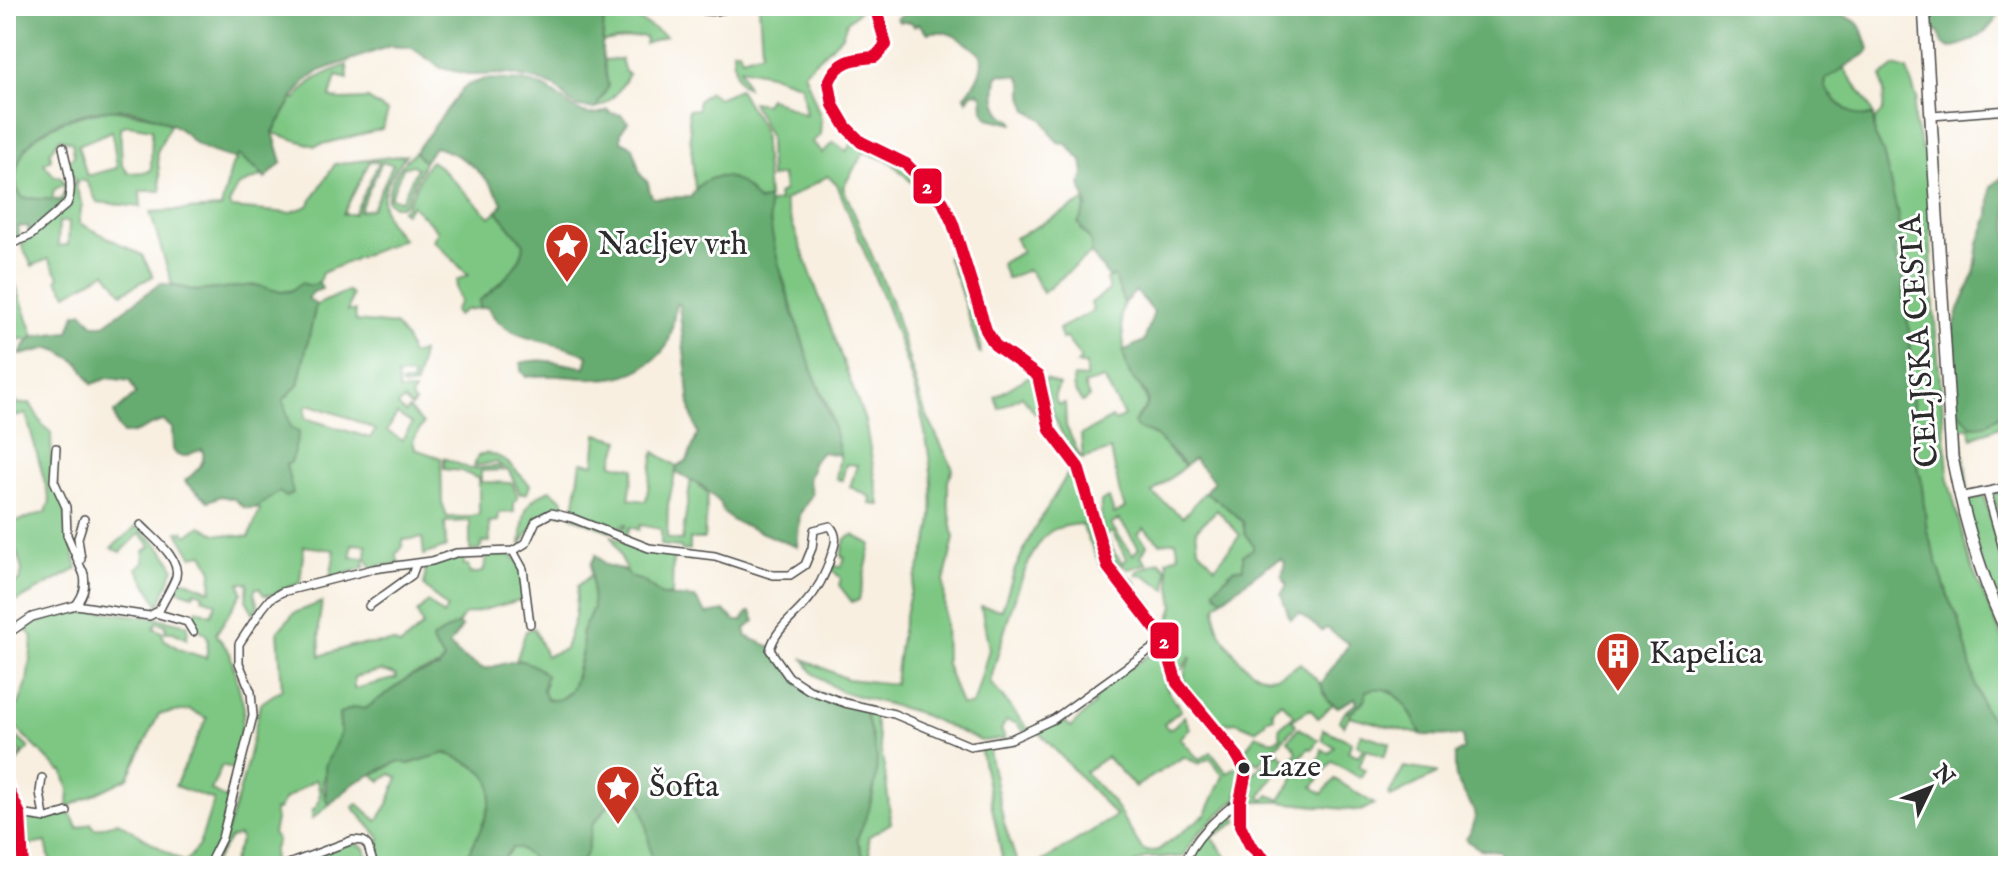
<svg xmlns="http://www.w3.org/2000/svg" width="2014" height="872" viewBox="0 0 2014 872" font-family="'IM FELL English',serif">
<rect width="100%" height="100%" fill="#fff"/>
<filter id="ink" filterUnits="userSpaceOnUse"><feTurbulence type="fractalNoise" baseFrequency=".0125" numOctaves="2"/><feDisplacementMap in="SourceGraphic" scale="16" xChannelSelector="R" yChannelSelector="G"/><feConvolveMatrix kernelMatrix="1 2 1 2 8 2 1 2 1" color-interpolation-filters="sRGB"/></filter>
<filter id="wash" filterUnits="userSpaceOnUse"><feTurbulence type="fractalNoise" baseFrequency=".006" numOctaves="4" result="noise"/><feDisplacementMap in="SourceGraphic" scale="32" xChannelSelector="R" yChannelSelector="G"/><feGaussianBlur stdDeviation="1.8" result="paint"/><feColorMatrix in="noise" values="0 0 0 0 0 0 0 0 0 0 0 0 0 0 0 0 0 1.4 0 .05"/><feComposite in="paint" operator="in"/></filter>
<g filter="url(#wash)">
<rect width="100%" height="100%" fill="#f8efe0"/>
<g fill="#7dc783" stroke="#547957" stroke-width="2" fill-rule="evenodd">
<path d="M604 6H633L634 17 666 36 645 44 646 39 642 36 603 42Z"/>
<path d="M759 6H857L859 11 847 22 842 36 804 72 821 118 820 135 812 142 822 153 834 142 846 151 855 140C893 160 927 175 946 216L891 162 864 152 843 187 891 300 924 410 953 469 948 481V501L954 538 944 582 946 664 961 705H971L975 699 989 649 981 606 1002 610 1015 569 1031 535 1073 465 1075 469 1107 571 1103 570 1081 524C1071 525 1060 526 1051 531 1023 549 1000 649 990 682L1029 730 1024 732 1016 723 1006 721 1001 730 1006 739 981 741 916 712 840 691 813 673 804 659 847 679 895 684C898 654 902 623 910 594 918 568 930 544 932 517 939 411 875 283 837 184L828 176 784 201 865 421 880 505 870 504 871 497 850 487 857 465 846 464 842 480 836 479 840 455 830 411 811 368 780 268 771 239 768 204 779 201 778 194 784 191 782 175 770 178 769 136 752 102 765 104 769 98 806 115 801 85 769 74 740 68 747 88C733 81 734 64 733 50H739L742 58 762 52Z"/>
<path d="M621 59 625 72 629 74C620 90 612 102 595 109L608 87 604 60Z"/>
<path d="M347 65 348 79 336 76 330 97 340 100 368 99 388 112 382 129 315 146 273 133 293 98 296 99C310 78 325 74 347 65Z"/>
<path d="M1895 66 1907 70 1917 99C1908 116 1919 134 1922 150L1925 149V120L1934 311 1949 483 1971 566 2008 651V742L1983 707 1976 688 1959 619 1950 602 1927 531 1921 478 1914 453 1913 398 1909 382 1910 331 1905 312 1904 279 1894 252 1898 216 1883 152 1875 136V120L1883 110 1884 92 1882 76Z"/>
<path d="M1844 68C1853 83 1870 101 1873 116 1853 121 1836 102 1825 87L1826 79Z"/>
<path d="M739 89 763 130 768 198 762 202 755 199 749 190 710 179 695 189 688 110 698 109V101L709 92 718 98Z"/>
<path d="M111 109 156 117 170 125 157 152 161 191H140L141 207 97 202 87 182 80 180 77 183 71 174 68 162 74 156 72 142 60 138 50 152 51 159 44 164 55 177 59 176C68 186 69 190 64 203L60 200 63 196 65 187 62 185 54 190 52 200 23 198C15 189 15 180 17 169 24 127 75 117 111 109ZM128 125 152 129 151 169 148 172 128 173 122 164 120 127ZM112 131 117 168 87 176 78 145Z"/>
<path d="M415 152 424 162 405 203 401 206H393L387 200C389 181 401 164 415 152ZM412 165 417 168 401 201 390 197 403 168Z"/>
<path d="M238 155 259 171 262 176 238 186 229 204 232 208 289 213 308 206 335 164 406 155C381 186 371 209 403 239L322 273 319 282 312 287 281 292 256 286 196 291 172 284 150 212 221 208 232 165 237 160 234 159ZM370 161 379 162 354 214H343ZM382 162 393 164 372 209 359 211Z"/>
<path d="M431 161 440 167 490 217 497 211 524 244C524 264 495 289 480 300V308L464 310 457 316 454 311 460 302 456 288 457 280 468 275 433 240 438 231 412 205 405 213 401 210 406 207 424 169Z"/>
<path d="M74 182 82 203 79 223 142 255 153 276 122 293 106 272 67 294 57 280 59 276 48 259 32 266 21 244 68 206 72 183ZM59 222H69L68 245 58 246Z"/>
<path d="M1086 200 1081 230 1092 242 1091 253 1043 293 1031 272 1027 270 1007 279 1001 263 1022 252 1015 238Z"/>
<path d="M957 253 959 257 956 259C976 281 978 323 981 353L979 352 958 283 947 257Z"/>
<path d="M6 258 34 336 27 341 23 338 9 348 6 355Z"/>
<path d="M1114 275 1124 303 1121 315 1125 358 1129 373 1139 383 1147 401 1146 407 1136 418 1143 431C1164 436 1169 454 1185 466L1152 493 1183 517 1205 492 1223 504 1243 522 1245 534 1253 545V549L1243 555 1244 568 1230 572 1215 591 1223 599 1217 604C1212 623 1220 634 1232 650 1252 678 1271 687 1300 663L1321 684 1324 695 1333 704 1318 718 1310 709 1292 720 1296 726 1259 763 1253 761 1244 751 1256 735 1273 741 1281 737 1279 728 1294 715 1281 702 1272 711 1274 717 1265 720V723L1255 730 1236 722 1216 725C1197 704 1171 688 1191 659L1190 657 1180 672 1181 687 1169 648 1171 639 1161 629 1170 618 1174 606 1167 560 1179 555 1176 541 1160 543 1144 528 1138 534 1147 545 1141 556 1147 563 1129 569 1109 558C1103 538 1100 522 1101 501L1109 498 1114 514 1125 508 1120 494 1111 450 1083 459 1081 435 1112 418 1115 421 1124 416 1104 379 1084 385 1089 397 1082 402C1076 394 1071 388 1074 377L1086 378V364H1077L1081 358 1066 338 1062 339 1059 329 1093 311 1091 303 1109 290 1106 279ZM1217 510 1240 535 1215 567 1198 548 1196 530ZM1119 519 1139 548 1133 555 1111 525ZM1112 532 1127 559 1123 563 1115 554 1105 536Z"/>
<path d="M348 291 352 295 348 311H355L356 321 395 325 406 339 411 355 422 352 416 385 404 387 401 383H412L413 376 397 375 399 391H414L411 398 415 403 411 407 404 400 398 406 405 413 409 409 423 424 413 440 415 449 441 458 442 502 447 517H469L479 514V479L461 471 444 469V458L470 469 498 466 503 470 481 471V482L512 483 518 498 514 503V512L499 513 498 521 489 522 490 542H483L479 550 470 551V521L445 522 446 547 424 555 422 538 403 540 402 548 396 554 399 563 372 568 366 558 367 545 352 544 351 557 364 558 365 567 330 579 335 550 304 546 300 583 271 595H264L259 588H256L254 593 258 605 254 614 246 600 248 583H240L242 593 216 634 230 653 244 708 236 770 222 765 211 790 230 801 220 840 207 866H51L46 842 30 845 27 842 26 818 70 813 78 828 91 823 95 829 118 822 185 863 199 845 214 800 175 786 207 718 190 710 159 714 128 778 68 807 69 790 63 771H60L6 718 19 704 27 682 33 637 24 628 73 608 157 618 188 625 187 639 173 632H165L166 625 157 622 154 628 162 632 164 639 181 650 206 658C210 629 209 640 192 622L197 609 211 615 216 603 202 598 203 594 195 591 193 595 177 590 182 579 211 591 212 571 203 554 192 556 178 532 183 531 187 536 201 526 216 534 249 537 260 509 256 508 279 491 285 465 291 462 299 432 291 428 283 400 298 385 316 305ZM311 405 347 417 376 430 370 438 305 418 306 406ZM397 414 412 424 402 440 387 431Z"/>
<path d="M6 368 14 401 19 404 30 403 42 424 51 433 52 468 64 507 77 569 6 607V587L20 581 22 570 17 552 6 555V525L46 512 50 501 26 414 9 418 6 409Z"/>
<path d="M1031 375 1036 383 1046 427 1022 396 999 409 995 397Z"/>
<path d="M1046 379 1059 385 1054 397 1058 405 1065 403 1066 426 1081 459C1058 436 1052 411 1044 381Z"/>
<path d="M1951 404 1972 426 1985 425 2008 409V422L1972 438 1969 427 1961 428 1968 490 1963 489 1959 478Z"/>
<path d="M597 434 620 440 612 464 634 468 629 499 646 501 654 452 677 466 668 505 667 538 682 541 691 478 708 493 704 539H690V550L683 551 680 547 661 545V529L640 525 639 530 630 527 625 538 618 532 626 526V524L609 531 573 517 581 462 594 464Z"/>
<path d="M485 453C505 454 517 473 530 485L527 493 520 494 509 471 496 462 474 466 478 456Z"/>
<path d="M2008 489V513L1998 515 1993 494Z"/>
<path d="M550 490 564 501 561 514 552 512 528 533 521 545C524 517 520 502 550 490Z"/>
<path d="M1984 496 2005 572 2008 626 1981 563 1965 501Z"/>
<path d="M137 526C150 538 167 551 174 568L159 606 137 568 144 563V551L151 546 140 533 121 552 111 548Z"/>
<path d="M853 535 871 544 859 600 852 602 839 585 841 578 833 571 831 565 841 567 845 558 841 556 845 539Z"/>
<path d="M612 536 644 551 673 555 672 595 662 596 643 581 629 577Z"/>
<path d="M488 553 511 555 521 564 524 599 464 615 458 624 435 637 433 644 444 659 443 665 411 676 365 709 351 708 339 714C339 720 341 728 340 734 335 756 311 782 330 804L312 819V811C323 802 320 791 316 779L284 800 278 810H274L276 820 273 834 277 840 273 852 274 859 270 861 271 866H231L241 839 239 835 230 838 212 866C236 815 249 759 260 704L282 689 278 631 294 613 322 602 319 622 320 656 351 646 394 642 400 646 423 626 417 613 428 602 443 615 447 608 424 586 426 566 463 554 464 565H468L470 574 483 572ZM381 671 396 675 397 678 354 689V677Z"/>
<path d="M1160 561 1167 569V590L1146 576 1136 575 1137 571Z"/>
<path d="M1113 564 1136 582 1137 590 1154 605 1155 616 1160 620V623L1110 566Z"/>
<path d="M592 574 593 608 581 634 584 642 572 690 557 701 546 699 543 690 546 683 521 660 516 661 526 631 534 628 546 656 565 649 575 617 578 586Z"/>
<path d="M1162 649 1170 672 1161 677 1175 703 1177 702 1181 710 1164 724 1168 729 1173 727 1184 716 1190 729 1180 738 1199 760 1211 752 1227 773 1239 764 1241 776 1237 798 1196 836 1183 857 1146 858 1131 866H1035L1116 816 1037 730 1060 718 1071 727 1094 704 1095 692 1156 650ZM1107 757 1135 787 1184 757 1199 764 1210 758 1223 776 1206 814 1158 850 1149 852 1142 849 1112 801 1085 772Z"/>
<path d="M1377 687C1402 692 1411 715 1422 735L1349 716 1344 726 1339 721 1346 711 1350 713 1366 691Z"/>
<path d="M865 710 873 711 885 772 891 823 868 837 871 866H867L857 839C861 823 871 808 874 791 880 764 872 736 865 710Z"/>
<path d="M7 728 29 748 7 773 6 762 11 765 22 753 9 742 6 745Z"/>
<path d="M1299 728 1318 740 1312 749 1309 748 1294 763 1301 771 1309 763 1313 765 1320 758 1322 749 1329 753 1334 746 1322 740 1323 729 1352 742 1348 751 1358 756 1363 748 1357 744 1361 734 1390 743 1384 757 1366 749 1359 766 1365 770 1360 778 1332 761 1313 787 1322 794 1335 779 1374 804 1361 811 1280 802H1243L1251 775 1278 752 1285 759 1260 797 1264 800 1269 795 1280 800 1294 778 1291 762 1297 751 1288 740Z"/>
<path d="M988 746 1004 823 1018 866H1005L1003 862 980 747Z"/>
<path d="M442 753C452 755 462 759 471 765 476 768 483 771 487 775 501 793 476 841 466 858L465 866H382L378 843 380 838 353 807 358 804 377 821 388 804 398 777 390 774 381 781 373 775 399 761 410 764Z"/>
<path d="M1404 767 1437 772V774L1391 797 1389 794Z"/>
<path d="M626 794 636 796C648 813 648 844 653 866H579L587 852 592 825 616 796Z"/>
<path d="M6 798 13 812 18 866H6Z"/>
<path d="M1234 808 1237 822 1212 837 1233 866H1184L1199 838Z"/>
<path d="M351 842 365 848 370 866H286Z"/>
<path d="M512 848H520L542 866H503V859Z"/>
</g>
<g fill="#66ac71" stroke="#486c4e" stroke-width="2">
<path d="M6 6H604L602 51 608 87 595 109 578 107 570 102 556 87 537 80 509 74 472 75 441 68 412 48 390 46 320 71 305 82 293 98 273 132 282 162 265 179 259 171 239 155 234 159C223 155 205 151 195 143 191 141 189 137 186 134 173 123 152 115 135 111 95 104 25 123 17 169 15 180 15 189 23 198L60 200 64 203 29 234 28 226 17 227 20 239 6 243Z"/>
<path d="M916 6H1838L1837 11C1843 17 1850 17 1856 22 1863 28 1866 39 1869 49L1867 53 1826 79 1825 87C1835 102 1853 121 1873 116L1875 136 1883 152 1898 216 1900 241 1894 252 1904 279 1905 312 1910 331 1909 382 1913 398 1914 454 1921 478 1927 531 1950 602 1959 619 1976 688 1983 707 2008 742V866H1501L1500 851 1480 849 1467 841 1466 838C1486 813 1467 803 1457 780 1454 773 1455 763 1455 755L1463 749V736L1422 735C1410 712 1397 679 1366 691V699L1350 714 1346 711 1357 703 1355 698 1338 707 1328 701 1321 684 1349 644 1326 628 1322 631 1299 613 1290 619 1281 594 1287 585 1282 576 1285 562 1281 559 1267 566 1223 599 1215 591V588L1234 569 1243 568V555L1253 549V545L1245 534 1243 522 1223 504 1205 492 1214 481 1194 459 1185 466 1155 435 1137 428 1134 423C1137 416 1143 413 1146 407 1153 395 1138 385 1132 378 1127 371 1125 359 1123 351L1144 341 1154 312 1136 291 1124 303 1114 276 1109 278 1091 253V242L1078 223 1087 206 1081 184 1084 174 1082 161 1066 144 1058 142 1053 137 1043 120 1028 110 1023 96V84L1019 76 1001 74 997 78C994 95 994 114 1013 121V124L988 118 983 110 982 96 978 92 972 93 967 100 965 96C974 85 985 69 981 55 966 42 948 27 928 33L918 23 914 26 911 22H899L897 18Z"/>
<path d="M1936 6H2003C1993 30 1975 42 1950 48L1943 44 1939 33 1933 30 1931 12Z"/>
<path d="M485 79C503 80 524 79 541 86 566 96 578 125 608 110L610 113 621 115 628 122 621 132V141L633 147 640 174 648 183 650 193 653 198 691 197C700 177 723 171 741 183 748 188 752 196 759 202L768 198C771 256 793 312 811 367 822 399 834 420 840 455L822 452 812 463V470L808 479 812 494 800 514 797 547 733 521 724 513 720 503 701 485 676 473 677 466 687 461 698 433 691 413 679 305 676 304C673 317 673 336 666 347 660 355 651 363 642 368 604 390 567 370 526 377L521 371V363C541 356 564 365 585 367L588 356C555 338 507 345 487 307L480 308 479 301C495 289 524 264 524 244L497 211 503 204C489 177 465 154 434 147L424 162 415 152 461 91 468 85Z"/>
<path d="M2008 172V409L1985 425 1972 426 1951 404 1948 326 1953 330 1960 307 1974 275 1979 243 1989 215 1991 187Z"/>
<path d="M319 282 322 289 313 292 308 298 316 305 298 385 283 400 291 428 299 432 291 462 286 465 293 493 286 497 279 492 256 508H245L234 499 221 496 208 501 186 483 185 481C195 472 208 463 202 449L185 456 177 455 173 450 172 428 164 421C150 423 138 435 123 434L117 425 114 413 136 394 130 381 108 378 92 384 79 363 59 351 50 348 20 355C28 331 46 335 69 332L75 314 83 312 94 325H103L161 283 196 291 256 285 281 292 291 291 301 283 312 286Z"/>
<path d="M596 555 606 565 627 571 630 577 643 581 662 596 695 598 707 614 724 611 736 621H742L748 612H751L755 621 745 629 747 637 772 647 803 687 865 710 877 758 876 778 869 810 857 839 867 866H653C648 844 648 813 636 796H616L592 825 587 852 579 866H542L519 848H512L503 859 494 857 485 866H465L466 858C476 840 502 793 486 775 476 764 459 759 446 753L408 764 399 761 356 782 330 804 326 800 325 766 341 732 339 714 354 707 365 709 411 676 439 668 444 659 433 644 432 639 458 624 462 627 449 645 462 657 484 669C512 663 522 652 546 675L543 690 547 699C554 700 559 701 565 696 576 688 586 646 581 634L593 608 591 564Z"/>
</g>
</g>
<g filter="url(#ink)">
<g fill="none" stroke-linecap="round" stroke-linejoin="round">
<g stroke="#4a4846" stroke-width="10">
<g id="minor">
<path d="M693 6C708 16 724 9 741 6"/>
<path d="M875 6 886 45 875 57 852 59 840 64 833 72 829 82 833 105 846 127 861 142 906 164 943 202 953 224 986 330 995 345 1038 376 1050 430 1078 467 1108 567 1164 640 1177 683 1238 757 1246 772C1235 817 1233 836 1272 866"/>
<path d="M1932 116 2008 110"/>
<path d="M6 246 30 236 67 204C75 187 66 164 63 147"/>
<path d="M56 448 54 481 66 507 67 535 84 575"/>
<path d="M1987 492 2008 566"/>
<path d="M1959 497 2008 487"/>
<path d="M513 551 523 569 530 624"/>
<path d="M81 559 78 538 84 519"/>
<path d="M76 605C84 594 87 585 83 571"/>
<path d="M369 606 412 575 416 564"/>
<path d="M155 613 187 622 193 632"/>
<path d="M6 635 32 617 76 605 149 616 159 611C164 600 172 588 176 577 181 558 152 537 141 525"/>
<path d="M42 778 40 792 44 817"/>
<path d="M20 814 47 818 67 812"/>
<path d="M208 866 222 838 253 716 251 692 239 663V644L262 609 270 599 282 592 373 569 432 561 456 553 513 551 526 543 536 521 551 513 572 518 649 548 715 556 773 575H790L805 565 812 548 814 530 830 526C839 536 835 545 831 556 826 574 817 591 804 605 791 620 775 630 770 650L789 677 809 690 845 703 894 714 970 746 1011 739 1054 719 1164 640"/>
<path d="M283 866 353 840 363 841 368 846 374 866"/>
<path d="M1183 866C1194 837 1216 819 1240 799"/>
</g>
</g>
<g stroke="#4a4846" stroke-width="12">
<path id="tertiary" d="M6 785 20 814 23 866"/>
</g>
<g stroke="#4a4846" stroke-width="14">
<path id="primary" d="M1924 6 1952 457C1964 519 1980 577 2008 634"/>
</g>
<use href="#minor" stroke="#fff" stroke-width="7"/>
<use href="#tertiary" stroke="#fff" stroke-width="9"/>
<use href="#primary" stroke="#fff" stroke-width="11"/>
<g stroke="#fff" stroke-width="18">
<g id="bus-1">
<path d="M875 6 886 45 875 57C853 59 838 60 829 82L833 105 846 127 861 142 906 164 943 202 953 224 986 330 995 345 1038 376 1050 430 1078 467 1108 567 1164 640 1177 683 1238 757 1246 772 1240 801V825L1250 845 1272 866"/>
<path d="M6 785 20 814 23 866"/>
</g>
</g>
<use href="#bus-1" stroke="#e4002b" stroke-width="12"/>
</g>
</g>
<defs>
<g id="sight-pin" transform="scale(2.3)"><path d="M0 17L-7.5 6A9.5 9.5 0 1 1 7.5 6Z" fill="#c8321e" stroke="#fff"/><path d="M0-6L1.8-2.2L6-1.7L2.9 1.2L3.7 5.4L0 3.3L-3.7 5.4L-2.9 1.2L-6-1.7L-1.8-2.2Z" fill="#fff"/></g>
<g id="building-pin" transform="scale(2.3)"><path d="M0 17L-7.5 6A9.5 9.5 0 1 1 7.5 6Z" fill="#c8321e" stroke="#fff"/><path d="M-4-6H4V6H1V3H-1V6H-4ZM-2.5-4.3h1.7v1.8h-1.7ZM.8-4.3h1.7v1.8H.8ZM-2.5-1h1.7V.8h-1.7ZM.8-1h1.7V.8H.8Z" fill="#fff"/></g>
</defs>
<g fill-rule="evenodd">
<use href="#sight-pin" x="567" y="245"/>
<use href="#building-pin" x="1618" y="654"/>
<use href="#sight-pin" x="618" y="787"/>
</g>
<circle fill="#2b2b2b" stroke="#fff" stroke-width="3" cx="1244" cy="768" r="7"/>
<g text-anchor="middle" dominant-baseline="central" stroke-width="6" stroke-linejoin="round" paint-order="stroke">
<g font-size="30" fill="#2b2b2b" stroke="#fff" text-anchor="start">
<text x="1259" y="768">Laze</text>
</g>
<g font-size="32" fill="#2b2b2b" stroke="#fff" text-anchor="start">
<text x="598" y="245">Nacljev vrh</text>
<text x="1649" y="654">Kapelica</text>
<text x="649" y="787">Šofta</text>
</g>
<g font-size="32" fill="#2b2b2b" stroke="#fff">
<text transform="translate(1920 341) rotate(-94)">CELJSKA CESTA</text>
</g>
</g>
<g stroke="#fff" stroke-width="3">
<rect x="912" y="167" width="31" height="38" rx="8" fill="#e4002b"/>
<rect x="1149" y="621" width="31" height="39" rx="8" fill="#e4002b"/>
</g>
<g font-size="22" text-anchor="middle" font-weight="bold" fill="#fff">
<text x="927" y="193">2</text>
<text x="1164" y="648">2</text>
</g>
<rect width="2014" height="872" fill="none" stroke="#fff" stroke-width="32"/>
<g transform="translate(1930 788) rotate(47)" stroke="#ffffff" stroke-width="6" paint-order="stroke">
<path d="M0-6L14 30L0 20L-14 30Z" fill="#2b2b2b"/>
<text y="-12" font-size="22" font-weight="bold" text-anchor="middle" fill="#2b2b2b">N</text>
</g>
</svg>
